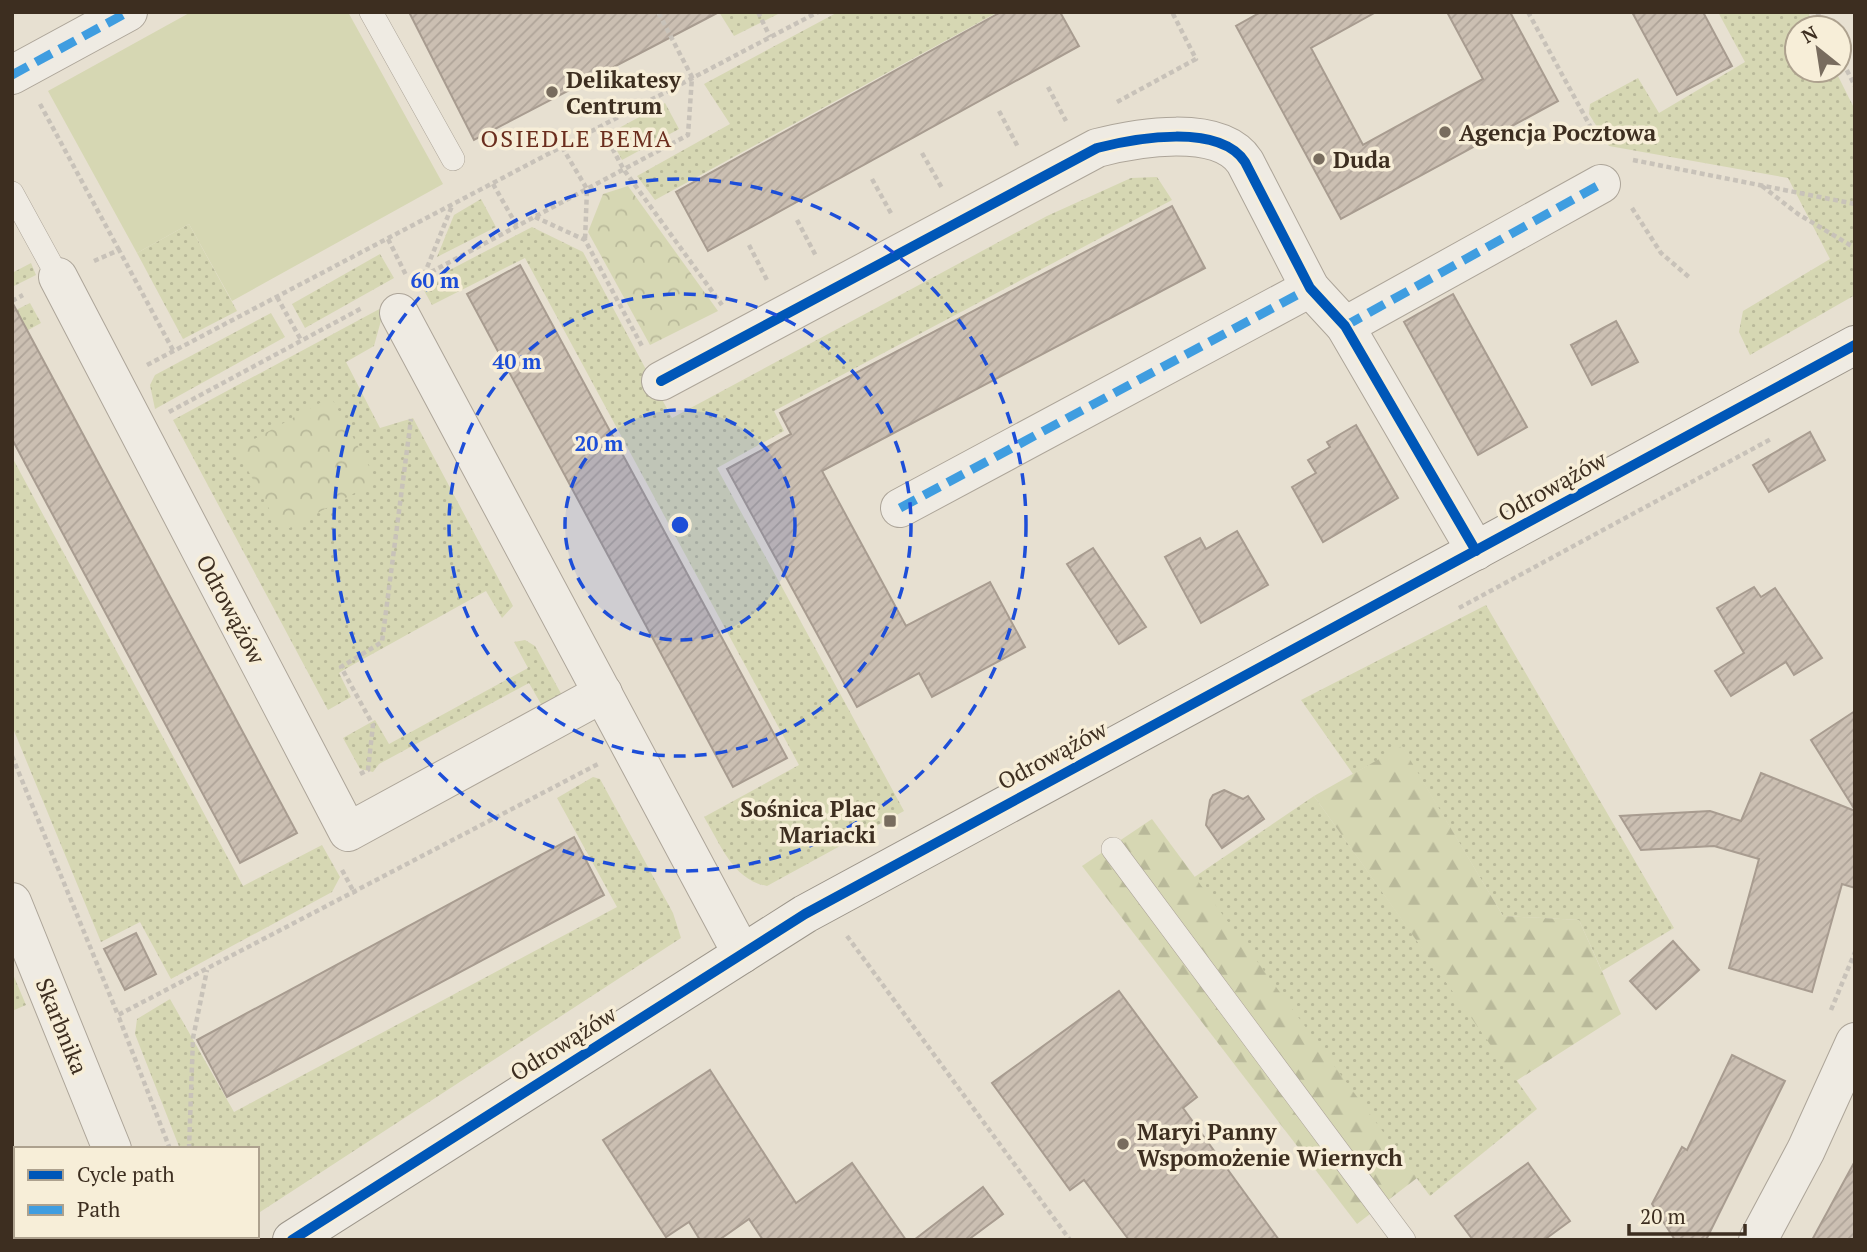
<svg xmlns="http://www.w3.org/2000/svg" width="1867" height="1252" viewBox="0 0 1867 1252" font-family="'PT Serif',serif">
<defs>
<pattern id="grass-dots" width="8" height="8" patternUnits="userSpaceOnUse" patternTransform="scale(1.75)"><rect width="8" height="8" fill="#d6d7b3"/><path d="M2 2h.1M6 6h.1" fill="none" stroke="#b9b99a" stroke-width="1.8" stroke-linecap="round"/></pattern>
<pattern id="forest-firs" width="22" height="20" patternUnits="userSpaceOnUse" patternTransform="scale(1.75)"><rect width="22" height="20" fill="#d6d7b3"/><path d="M5 1l3.5 6h-7zM16 11l3.5 6h-7z" fill="#b9b99a"/></pattern>
<pattern id="park-crowns" width="20" height="18" patternUnits="userSpaceOnUse" patternTransform="scale(1.75)"><rect width="20" height="18" fill="#d6d7b3"/><path d="M2 6a3 3 0 1 1 6 0M12 15a3 3 0 1 1 6 0" fill="none" stroke="#b9b99a"/></pattern>
<pattern id="building-hatch" width="6" height="6" patternUnits="userSpaceOnUse" patternTransform="scale(1.75)"><rect width="6" height="6" fill="#cbbfb2"/><path d="M-1 1l2-2M0 6l6-6M5 7l2-2" fill="none" stroke="#afa499"/></pattern>
</defs>
<rect width="100%" height="100%" fill="#e7e0d1"/>
<g fill="url(#grass-dots)">
<path d="M719 12H782L734 36Z"/>
<path d="M838 12H998L655 200 637 176 730 124 704 84Z"/>
<path d="M1718 12H1808L1815 28H1797V70H1835L1855 110V295L1750 355 1739 332 1743 311 1830 259 1788 178 1609 146 1589 114 1590 104 1638 78 1659 113 1745 62Z"/>
<path d="M665 103 679 129 622 160 608 134Z"/>
<path d="M1157 177 1172 200 774 411 784 431 717 468 904 811 767 886C733 880 721 845 704 817L799 765 525 258 432 305 421 285 532 227 583 252 672 418 1047 216 1131 178Z"/>
<path d="M481 199 496 227 437 257 454 215Z"/>
<path d="M189 224 237 311 183 339 137 253Z"/>
<path d="M380 254 394 278 305 328 292 304Z"/>
<path d="M31 263 36 275 12 287V273Z"/>
<path d="M30 303 41 323 12 339V312Z"/>
<path d="M385 306 374 346 346 362 380 428 413 418 513 606 502 618 486 591 347 668 339 673 351 697 328 710 173 420Z"/>
<path d="M271 313 285 337 155 409 150 385 155 375Z"/>
<path d="M12 457 243 886 322 845 340 877 332 892 171 979 140 922 101 942 12 726Z"/>
<path d="M1486 605 1674 928 1602 971 1579 920 1503 916 1402 747 1353 774 1301 700Z"/>
<path d="M525 640 535 646 564 699 545 711 529 683 379 764 373 772 360 769 343 738 375 720 389 744 528 668 514 642Z"/>
<path d="M593 777 600 779 673 913 681 938 257 1214V1149H180L135 1034 137 1019 170 999 234 1112 617 907 557 798Z"/>
<path d="M1314 796 1537 1109 1430 1196 1193 878Z"/>
<path d="M12 972 26 1005 12 1011Z"/>
</g>
<g fill="url(#forest-firs)">
<path d="M1402 746 1503 916 1579 920 1621 1014 1516 1081 1314 796Z"/>
<path d="M1152 819 1417 1178 1357 1224 1082 866Z"/>
</g>
<g fill="url(#park-crowns)">
<path d="M628 186 718 311 650 345 588 232 603 194Z"/>
<path d="M331 397 377 481 282 532 236 449Z"/>
</g>
<path fill="#d6d7b3" d="M191 12H348L443 184 232 301 189 224 137 253 48 91Z"/>
<g fill="url(#building-hatch)" stroke="#a89c90" stroke-width="2">
<path d="M409 12H719L474 140Z"/>
<path d="M1001 12H1060L1079 46 708 251 676 192Z"/>
<path d="M1261 12H1376L1311 48 1363 145 1483 79 1447 12H1510L1558 101 1341 219 1236 26Z"/>
<path d="M1632 12H1703L1732 66 1677 95Z"/>
<path d="M1172 206 1205 268 822 471 906 626 990 582 1025 647 932 697 919 673 857 707 727 469 791 434 780 413Z"/>
<path d="M520 265 787 758 733 787 467 294Z"/>
<path d="M1453 294 1527 427 1478 455 1404 322Z"/>
<path d="M12 302 297 833 240 863 12 439Z"/>
<path d="M1616 321 1638 362 1592 385 1571 345Z"/>
<path d="M1356 425 1398 498 1323 542 1292 487 1316 473 1308 460 1330 447 1327 442Z"/>
<path d="M1810 432 1825 460 1769 492 1753 465Z"/>
<path d="M1237 531 1268 585 1201 623 1165 557 1200 538 1206 549Z"/>
<path d="M1093 548 1146 627 1119 644 1067 564Z"/>
<path d="M1754 587 1761 597 1775 588 1822 658 1794 675 1786 662 1731 696 1715 671 1744 653 1717 608Z"/>
<path d="M1855 711V810L1811 740Z"/>
<path d="M1761 773 1855 811V888L1842 884 1812 992 1729 968 1759 859 1714 846 1641 850 1620 816 1710 811 1741 821Z"/>
<path d="M1224 790 1243 799 1248 796 1264 819 1222 848 1206 825 1210 800 1213 795Z"/>
<path d="M574 837 604 895 227 1097 197 1040Z"/>
<path d="M136 933 156 974 125 990 104 949Z"/>
<path d="M1673 941 1699 970 1656 1009 1630 981Z"/>
<path d="M1119 991 1197 1097 1183 1108 1279 1240H1129L1084 1180 1070 1190 992 1083Z"/>
<path d="M1732 1055 1785 1081 1706 1240H1675L1652 1204 1682 1147 1687 1150Z"/>
<path d="M710 1070 796 1203 852 1163 906 1240H763L749 1219 719 1240H700L689 1222 666 1237 603 1140Z"/>
<path d="M1855 1161V1240H1812Z"/>
<path d="M1528 1163 1570 1221 1544 1240H1473L1455 1216Z"/>
<path d="M983 1187 1003 1214 968 1240H914Z"/>
</g>
<g fill="none" stroke-linecap="round" stroke-linejoin="round">
<g stroke="#ada599" stroke-width="24">
<g id="lane">
<path d="M371 12 453 159"/>
<path d="M12 193 58 277"/>
<path d="M1113 849 1404 1240"/>
</g>
</g>
<g stroke="#ada599" stroke-width="40">
<g id="street">
<path d="M12 75 128 12"/>
<path d="M58 277 348 832 603 693"/>
<path d="M399 313 742 954"/>
<path d="M1345 326 1601 184"/>
<path d="M661 381 1097 148C1136 138 1219 123 1245 162L1310 288 1345 326 1476 551"/>
<path d="M900 508 1310 288"/>
<path d="M12 902 112 1149"/>
<path d="M147 1236 149 1240"/>
<path d="M1758 1240 1806 1150 1855 1042"/>
</g>
</g>
<g stroke="#9c958a" stroke-width="40">
<path id="secondary" d="M292 1240 805 914 1855 345"/>
</g>
<g stroke="#c8c2b9" stroke-width="4.5" stroke-dasharray="5 3.5" stroke-linecap="butt">
<path d="M758 12 770 37"/>
<path d="M1528 12 1601 146"/>
<path d="M1817 12 1825 28"/>
<path d="M1839 55 1855 86"/>
<path d="M1048 87 1066 121"/>
<path d="M1117 102 1196 59 1172 12"/>
<path d="M40 104 119 250"/>
<path d="M999 111 1018 147"/>
<path d="M600 126 624 170 722 305"/>
<path d="M562 147 587 189 585 240"/>
<path d="M922 153 942 188"/>
<path d="M1633 160 1855 204"/>
<path d="M872 179 892 215"/>
<path d="M493 184 517 226"/>
<path d="M1762 186 1798 214 1855 248"/>
<path d="M1632 208 1661 253 1690 278"/>
<path d="M535 217 585 240 643 348"/>
<path d="M797 220 816 256"/>
<path d="M388 239 406 275"/>
<path d="M749 245 768 282"/>
<path d="M94 261 119 250 174 352"/>
<path d="M424 275 452 206"/>
<path d="M416 280 688 135 692 77 658 12"/>
<path d="M277 297 301 340"/>
<path d="M12 301 23 295"/>
<path d="M147 365 818 12"/>
<path d="M169 412 362 308"/>
<path d="M1459 608 1771 439"/>
<path d="M12 756 118 1015"/>
<path d="M360 774 368 770 373 725 341 667 382 642 411 419"/>
<path d="M342 870 355 894"/>
<path d="M847 936 1070 1240"/>
<path d="M1831 1010 1855 952"/>
<path d="M170 1149 118 1015 598 764"/>
<path d="M189 1149 193 1038 207 970"/>
<path d="M194 1240V1236"/>
<path d="M240 1240 245 1236"/>
</g>
<use href="#lane" stroke="#efebe3" stroke-width="23"/>
<use href="#street" stroke="#efebe3" stroke-width="38"/>
<use href="#secondary" stroke="#efebe3" stroke-width="38"/>
<g stroke="#3f9de0" stroke-width="9" stroke-dasharray="18 9" stroke-linecap="butt">
<path d="M12 75 128 12"/>
<path d="M1345 326 1601 184"/>
<path d="M900 508 1310 288"/>
</g>
<g stroke="#f7eed8" stroke-width="15">
<g id="cycleway">
<path d="M661 381 1097 148C1136 138 1219 123 1245 162L1310 288 1345 326 1476 551"/>
<path d="M292 1240 805 914 1855 345"/>
</g>
</g>
<use href="#cycleway" stroke="#0057b8" stroke-width="10"/>
</g>
<circle cx="680" cy="525" r="115" fill="#1d4ed8" fill-opacity=".12"/>
<g fill="none" stroke="#1d4ed8" stroke-width="3.5" stroke-dasharray="12 9">
<circle cx="680" cy="525" r="115"/>
<circle cx="680" cy="525" r="231"/>
<circle cx="680" cy="525" r="346"/>
</g>
<g fill="#786c5e" stroke="#f7eed8" stroke-width="2.5">
<circle cx="552" cy="92" r="7"/>
<circle cx="1445" cy="132" r="7"/>
<circle cx="1319" cy="159" r="7"/>
<rect x="883" y="814" width="14" height="14" rx="3.5"/>
<circle cx="1123" cy="1144" r="7"/>
</g>
<g text-anchor="middle" dominant-baseline="central" stroke-width="7" stroke-linejoin="round" paint-order="stroke">
<g font-size="23" font-weight="bold" fill="#3d2e20" stroke="#f7eed8" text-anchor="start">
<text x="566" y="79">Delikatesy<tspan x="566" dy="26">Centrum</tspan></text>
<text x="1459" y="132">Agencja Pocztowa</text>
<text x="1333" y="159">Duda</text>
<text x="876" y="808" text-anchor="end">Sośnica Plac<tspan x="876" dy="26">Mariacki</tspan></text>
<text x="1137" y="1131">Maryi Panny<tspan x="1137" dy="26">Wspomożenie Wiernych</tspan></text>
</g>
<g font-size="23" fill="#3d2e20" stroke="#f7eed8">
<text transform="translate(1552 486) rotate(-29)">Odrowążów</text>
<text transform="translate(231 609) rotate(62)">Odrowążów</text>
<text transform="translate(1052 755) rotate(-28)">Odrowążów</text>
<text transform="translate(62 1026) rotate(68)">Skarbnika</text>
<text transform="translate(563 1043) rotate(-32)">Odrowążów</text>
</g>
<g font-size="24" letter-spacing="2" fill="#6b2e1e" stroke="#f7eed8">
<text x="577" y="138">OSIEDLE BEMA</text>
</g>
</g>
<circle cx="680" cy="525" r="10" fill="#1d4ed8" stroke="#f7eed8" stroke-width="3.5"/>
<g font-size="21" text-anchor="middle" font-weight="bold" fill="#1d4ed8" stroke="#f7eed8" stroke-width="7" stroke-linejoin="round" paint-order="stroke">
<text x="435" y="288">60 m</text>
<text x="517" y="369">40 m</text>
<text x="599" y="451">20 m</text>
</g>
<rect width="1867" height="1252" fill="none" stroke="#3d2e20" stroke-width="28"/>
<rect x="14" y="1147" width="245" height="91" fill="#f7eed8" stroke="#ada18e" stroke-width="2"/>
<rect x="28" y="1170" width="35" height="10" fill="#0057b8" stroke="#ada18e" stroke-width="2"/>
<text x="77" y="1182" font-size="21" fill="#3d2e20">Cycle path</text>
<rect x="28" y="1205" width="35" height="10" fill="#3f9de0" stroke="#ada18e" stroke-width="2"/>
<text x="77" y="1217" font-size="21" fill="#3d2e20">Path</text>
<g transform="translate(1818 49) rotate(330)"><circle r="33" fill="#f7eed8" stroke="#ada18e" stroke-width="2"/>
<path d="M0-5L12 26L0 18L-12 26Z" fill="#786c5e"/>
<text y="-10" font-size="19" font-weight="bold" text-anchor="middle" fill="#3d2e20">N</text>
</g>
<path d="M1629 1224v10h116v-10" fill="none" stroke="#3d2e20" stroke-width="3.5"/>
<text x="1640" y="1224" font-size="21" fill="#3d2e20" stroke="#f7eed8" stroke-width="5" paint-order="stroke">20 m</text>
</svg>
